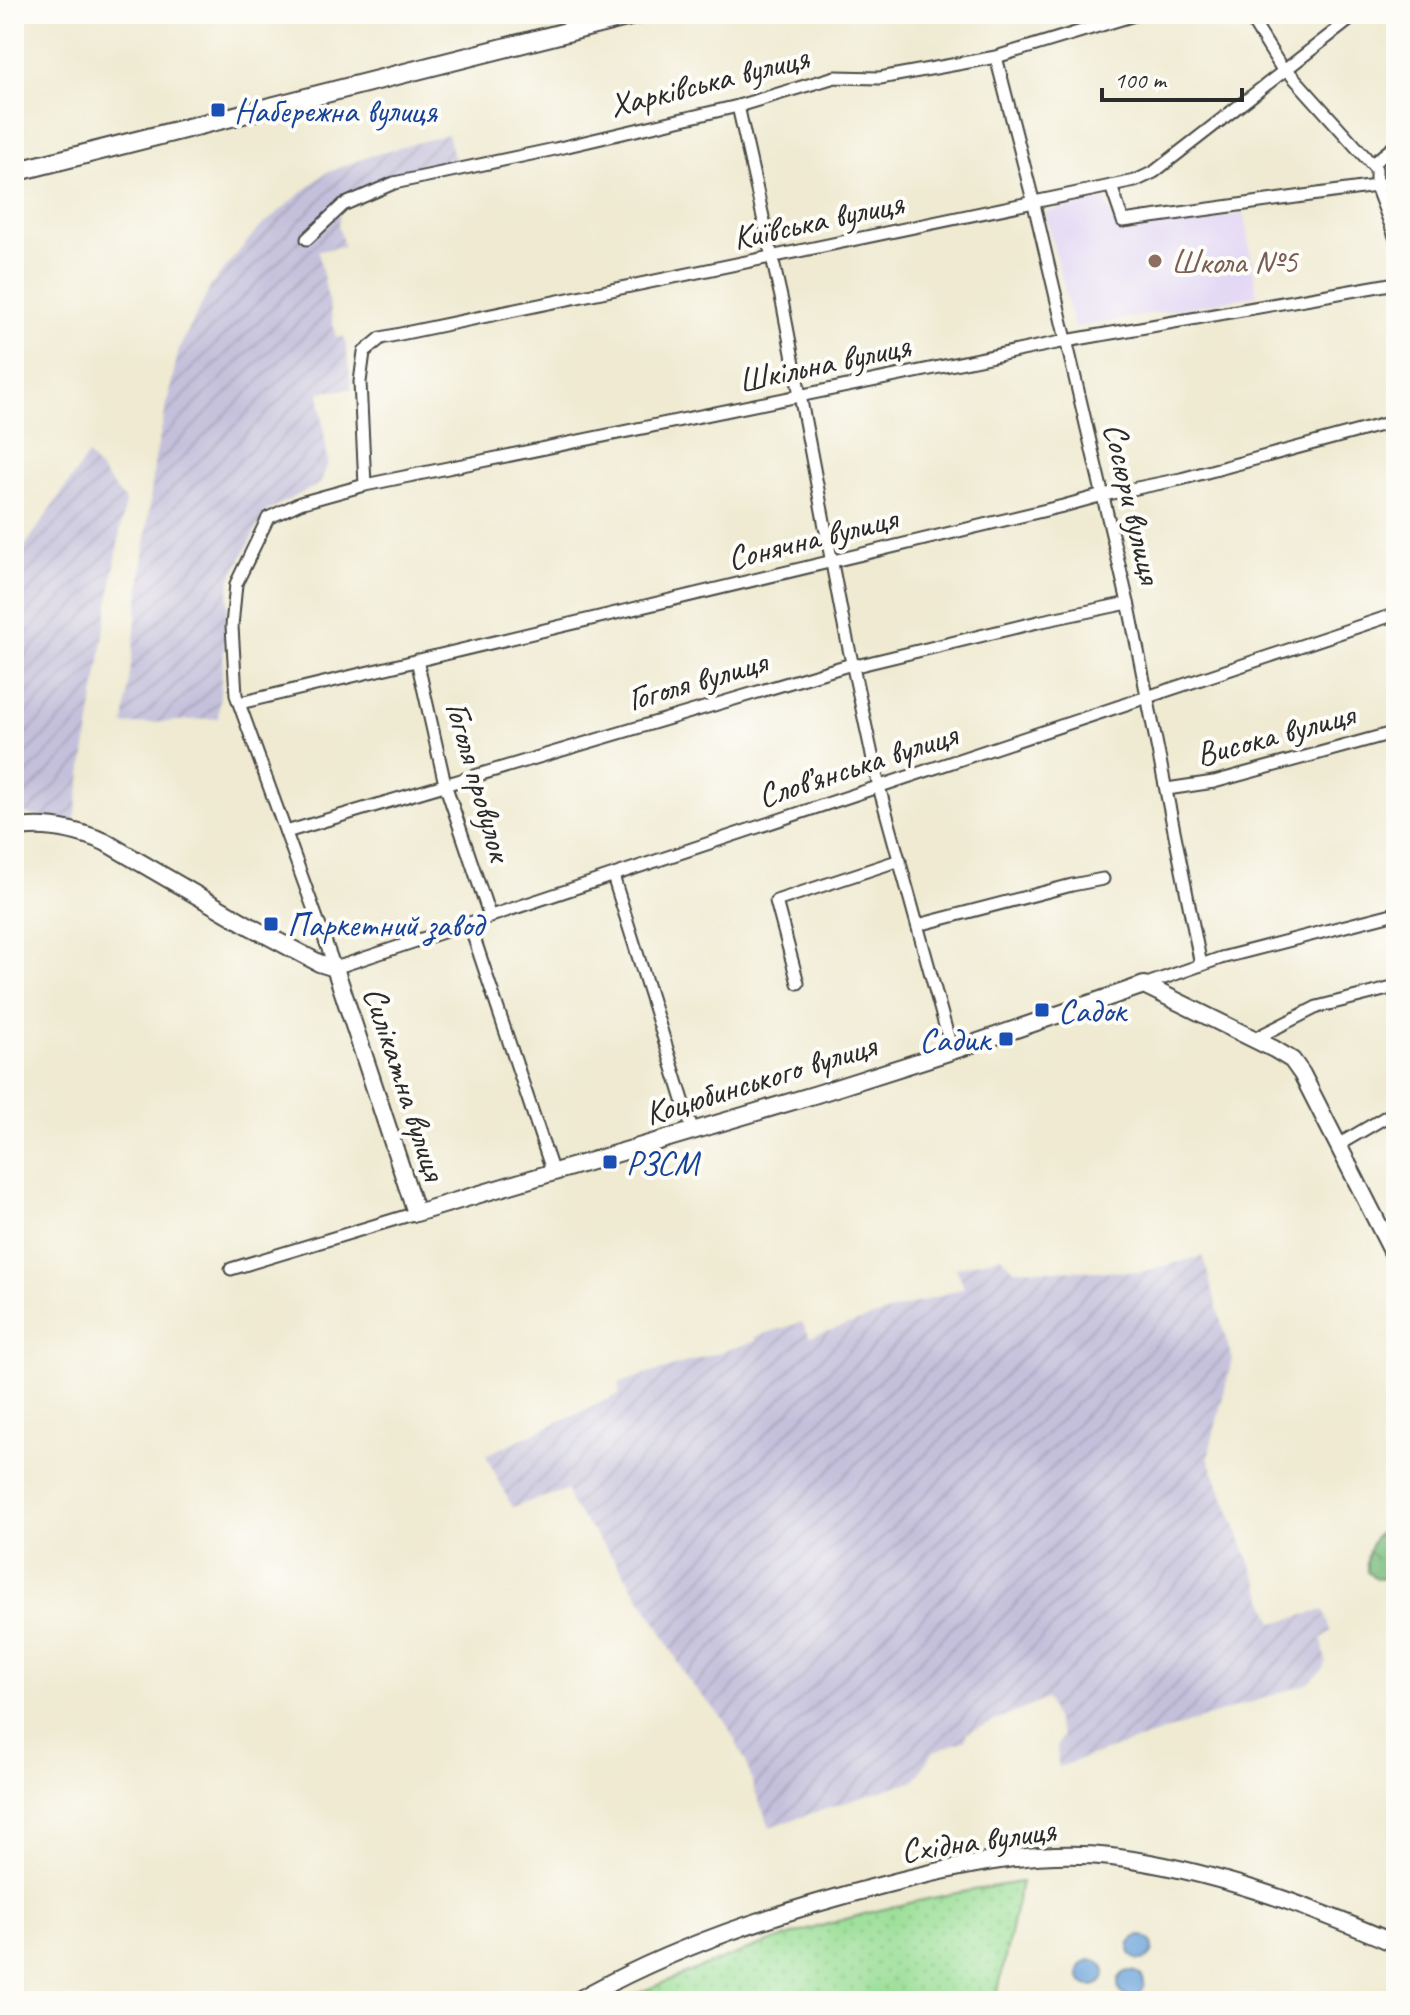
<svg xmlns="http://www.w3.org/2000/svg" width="1410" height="2015" viewBox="0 0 1410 2015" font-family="Caveat,sans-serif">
<defs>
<pattern id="industrial-furrows" width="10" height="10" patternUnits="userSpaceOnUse" patternTransform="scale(2)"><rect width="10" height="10" fill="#c4c0db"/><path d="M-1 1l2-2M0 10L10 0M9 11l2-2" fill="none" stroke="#a9a5bc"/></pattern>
<pattern id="grass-dots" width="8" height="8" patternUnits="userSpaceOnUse" patternTransform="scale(2)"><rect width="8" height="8" fill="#9ade96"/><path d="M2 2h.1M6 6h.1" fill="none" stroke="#85bf81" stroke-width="1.8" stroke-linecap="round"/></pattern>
<pattern id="forest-crowns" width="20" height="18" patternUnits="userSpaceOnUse" patternTransform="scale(2)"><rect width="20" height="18" fill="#7bbd7f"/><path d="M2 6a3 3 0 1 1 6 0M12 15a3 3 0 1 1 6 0" fill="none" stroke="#659a68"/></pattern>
</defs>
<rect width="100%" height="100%" fill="#fdfcf7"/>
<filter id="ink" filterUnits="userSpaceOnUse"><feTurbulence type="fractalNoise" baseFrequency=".0125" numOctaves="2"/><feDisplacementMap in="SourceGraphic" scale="16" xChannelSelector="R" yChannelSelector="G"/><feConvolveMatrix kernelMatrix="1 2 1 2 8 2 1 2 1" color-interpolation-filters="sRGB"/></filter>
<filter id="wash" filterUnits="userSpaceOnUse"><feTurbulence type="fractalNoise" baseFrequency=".006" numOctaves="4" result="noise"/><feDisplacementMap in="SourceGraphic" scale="32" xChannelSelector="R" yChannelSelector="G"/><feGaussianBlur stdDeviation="1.8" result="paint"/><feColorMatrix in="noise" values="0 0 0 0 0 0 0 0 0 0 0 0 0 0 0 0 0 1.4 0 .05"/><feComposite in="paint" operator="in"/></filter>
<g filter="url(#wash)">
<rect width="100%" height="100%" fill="#efead1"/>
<path fill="#e0d4f4" d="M1103 199 1119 228 1244 214 1257 295 1074 328 1045 212Z"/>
<g fill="url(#industrial-furrows)">
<path d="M448 134 455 160 342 197 338 225 344 246 318 251 336 337H345L352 389 319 392 328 462 321 483 265 512 230 580 218 718 124 725 155 458 179 349 212 284 257 230 324 174 370 156Z"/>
<path d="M88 455 125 501 74 825 14 811V562Z"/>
<path d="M1002 1256 1013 1269 1140 1272 1203 1256 1232 1360 1208 1457 1274 1623 1324 1610 1331 1631 1322 1639 1326 1661 1322 1670 1309 1683 1058 1767 1057 1746 1062 1737 1047 1699 967 1733 965 1740 934 1751 915 1780 770 1827 754 1790 747 1764 725 1721 688 1680 656 1622 617 1563 570 1503 567 1490 512 1507 486 1455 619 1394V1383L756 1341 755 1337 802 1322 810 1337 964 1288 956 1268Z"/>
</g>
<path fill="url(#grass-dots)" stroke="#628460" stroke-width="2" d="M1021 1882 996 2001H621C755 1941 876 1904 1021 1882Z"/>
<path fill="url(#forest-crowns)" stroke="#537455" stroke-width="2" d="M1396 1519V1577L1378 1579 1367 1572C1365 1548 1375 1532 1396 1519Z"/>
<g fill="#6ba3da" stroke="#4b6782" stroke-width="2">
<circle cx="1141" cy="1948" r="12"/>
<circle cx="1092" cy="1973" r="13"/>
<circle cx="1131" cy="1984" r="13"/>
</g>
</g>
<g filter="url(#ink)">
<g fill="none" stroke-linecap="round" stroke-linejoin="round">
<g stroke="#484844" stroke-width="15">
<g id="street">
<path d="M1248 14 1281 67 1287 70 1376 169V186L1396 239"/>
<path d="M996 57 1034 204 1130 611 1201 965"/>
<path d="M738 106 783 306 843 621 879 787 952 1051"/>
<path d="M1372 164 1396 145"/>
<path d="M1111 186 1135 181 1154 172 1357 14"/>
<path d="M307 239 343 205 394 183 555 149 738 106 835 77 880 78 996 57 1138 14"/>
<path d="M1396 283 1066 341 365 485 300 503 268 518 236 584 232 626 236 695 335 968 1396 614"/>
<path d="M365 485 360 382 364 352 381 338 1111 186 1123 221 1376 186 1396 181"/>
<path d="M417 660 445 784 490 917"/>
<path d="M240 703 1063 506 1103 495 1181 479 1396 421"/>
<path d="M1167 789 1214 782 1396 732"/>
<path d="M286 832 852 664 860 665 1042 621 1128 603"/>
<path d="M613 876 693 1132"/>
<path d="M469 923 553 1173"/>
<path d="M918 925 1072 885 1103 879"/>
<path d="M798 983 776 901 900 860"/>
<path d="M1144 985 1221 958 1396 913"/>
<path d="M1254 1039 1317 1007 1396 987"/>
<path d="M1338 1145 1396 1111"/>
<path d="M231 1269 416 1213"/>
</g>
</g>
<g stroke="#484844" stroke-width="20">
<g id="secondary">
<path d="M14 829C45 823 76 830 105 842L253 928 319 963 335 968 416 1213 817 1094 952 1051 1144 985 1274 1049 1292 1060 1302 1074 1396 1259"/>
<path d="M577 2001C671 1947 778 1912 883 1885 956 1866 1036 1848 1112 1857 1211 1870 1304 1904 1396 1944"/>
</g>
</g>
<g stroke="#484844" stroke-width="22">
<path id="primary" d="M14 172 638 14"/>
</g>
<use href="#street" stroke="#fff" stroke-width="11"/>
<use href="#secondary" stroke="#fff" stroke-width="16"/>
<use href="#primary" stroke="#fff" stroke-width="18"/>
</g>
</g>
<g fill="#1a4fb4" stroke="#fdfcf7" stroke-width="3">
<rect x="210" y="102" width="16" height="16" rx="4"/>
<rect x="263" y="916" width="16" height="16" rx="4"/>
<rect x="1034" y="1002" width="16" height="16" rx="4"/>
<rect x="998" y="1031" width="16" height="16" rx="4"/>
<rect x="602" y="1154" width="16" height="16" rx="4"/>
</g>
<circle fill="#8d6e63" stroke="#fdfcf7" stroke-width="3" cx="1155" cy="261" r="8"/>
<g text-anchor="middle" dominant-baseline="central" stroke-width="8" stroke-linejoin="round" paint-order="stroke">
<g font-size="34" fill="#2b2b2b" stroke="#fdfcf7">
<text transform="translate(709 81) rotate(-14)">Харківська вулиця</text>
<text transform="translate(818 220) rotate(-12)">Київська вулиця</text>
<text transform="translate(824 363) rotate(-12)">Шкільна вулиця</text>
<text transform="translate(1133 503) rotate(77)">Сосюри вулиця</text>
<text transform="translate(812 538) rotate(-14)">Сонячна вулиця</text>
<text transform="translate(697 680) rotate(-16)">Гоголя вулиця</text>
<text transform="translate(1275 734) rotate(-15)">Висока вулиця</text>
<text transform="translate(857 765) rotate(-18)">Слов’янська вулиця</text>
<text transform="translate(479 781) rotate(74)">Гоголя провулок</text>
<text transform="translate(760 1079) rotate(-17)">Коцюбинського вулиця</text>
<text transform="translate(405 1083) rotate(72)">Силікатна вулиця</text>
<text transform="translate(978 1840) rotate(-8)">Східна вулиця</text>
</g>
<g font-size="34" fill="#164399" stroke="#fdfcf7" text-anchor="start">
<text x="234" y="110">Набережна вулиця</text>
<text x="287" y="924">Паркетний завод</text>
<text x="1058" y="1010">Садок</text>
<text x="990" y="1039" text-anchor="end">Садик</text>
<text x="626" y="1162">РЗСМ</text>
</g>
<g font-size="34" fill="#785e54" stroke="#fdfcf7" text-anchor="start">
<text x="1171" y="261">Школа №5</text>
</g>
</g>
<rect width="1410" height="2015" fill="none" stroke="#fdfcf7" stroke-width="48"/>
<path d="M1102 88v12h140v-12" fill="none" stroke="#2b2b2b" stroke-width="4"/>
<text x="1114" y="88" font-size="24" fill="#2b2b2b" stroke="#fdfcf7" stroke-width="6" paint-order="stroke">100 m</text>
</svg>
